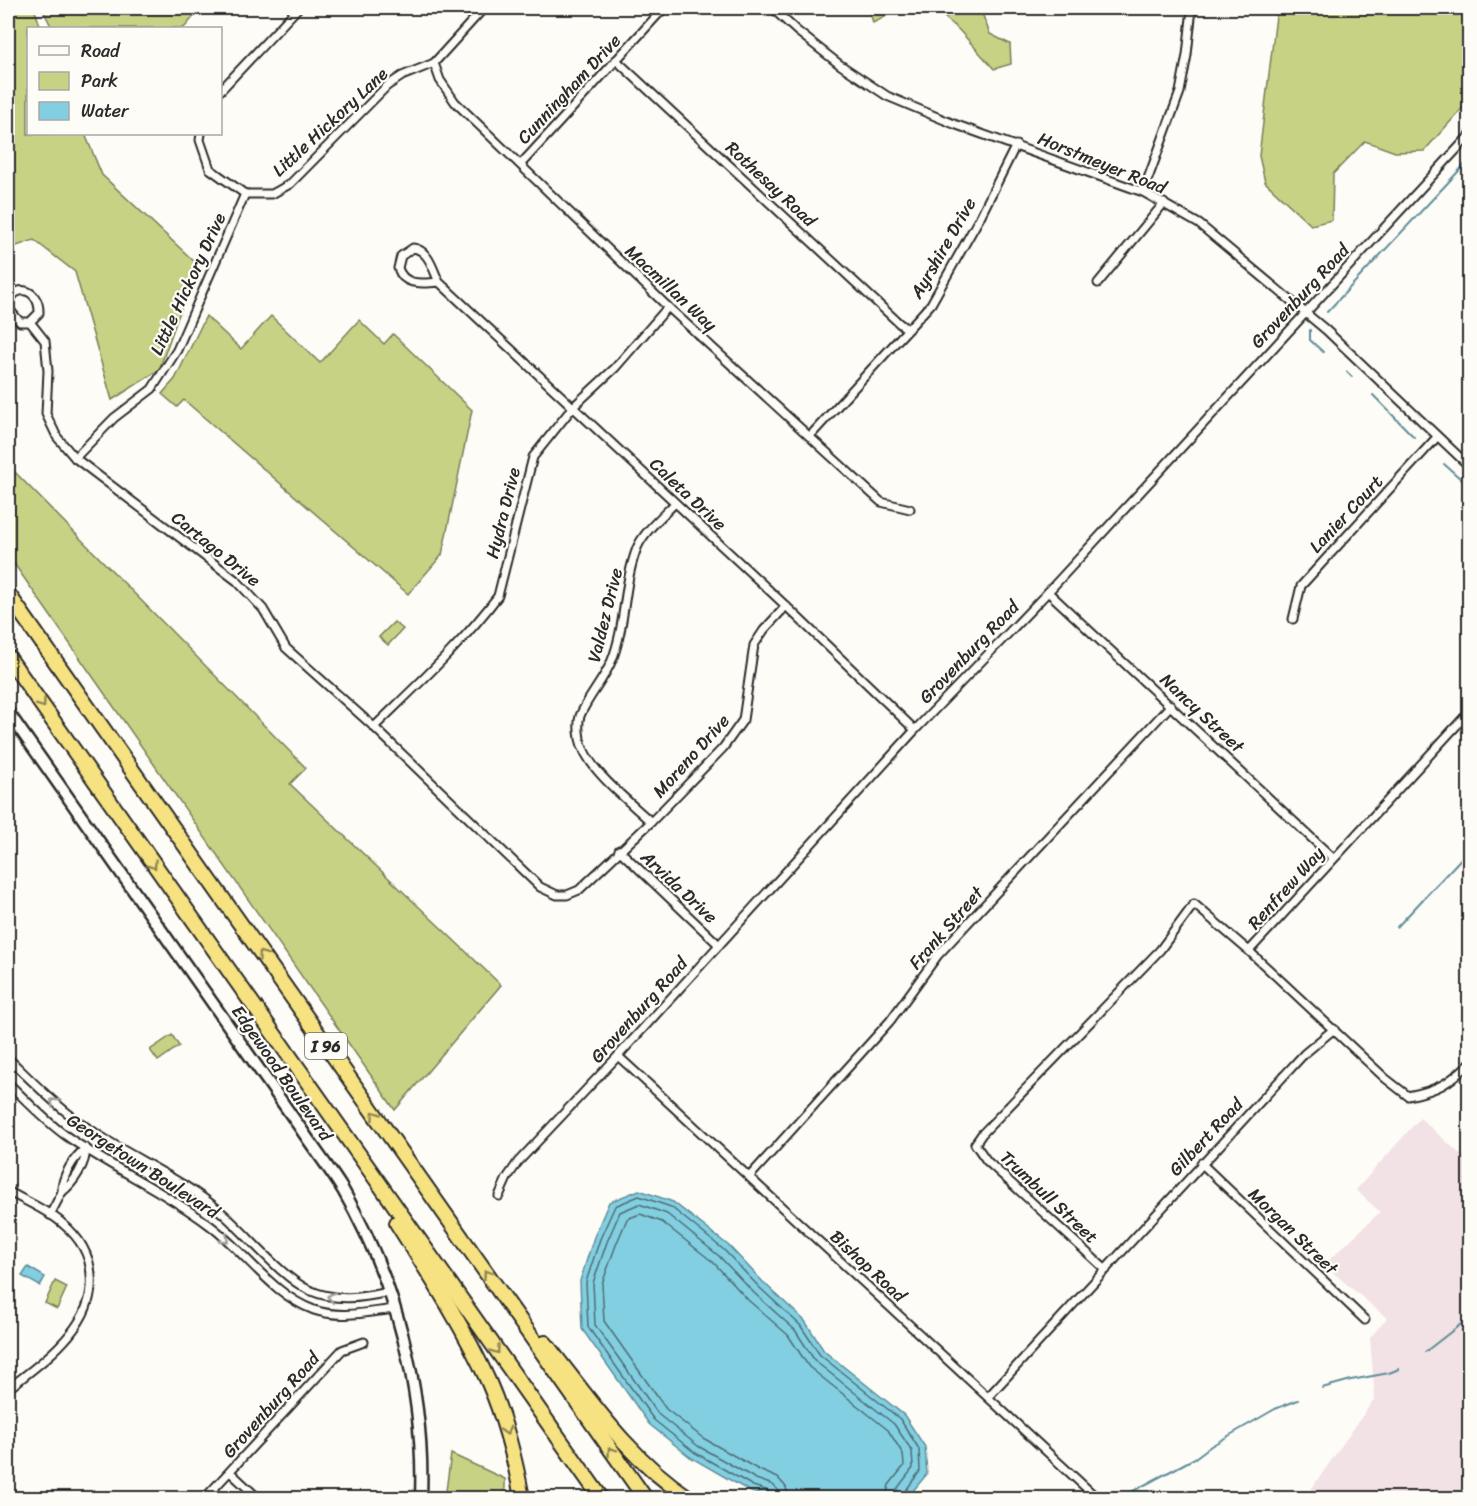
<svg xmlns="http://www.w3.org/2000/svg" width="1477" height="1506" viewBox="0 0 1477 1506" font-family="Sriracha,sans-serif">
<rect width="100%" height="100%" fill="#fdfcf7"/>
<filter id="ink" filterUnits="userSpaceOnUse"><feTurbulence type="fractalNoise" baseFrequency=".0167" numOctaves="2"/><feDisplacementMap in="SourceGraphic" scale="12" xChannelSelector="R" yChannelSelector="G"/><feConvolveMatrix kernelMatrix="1 2 1 2 8 2 1 2 1" color-interpolation-filters="sRGB"/></filter>
<g filter="url(#ink)">
<path fill="#f2e1e5" d="M1420 1118 1469 1162V1498H1305L1375 1398 1370 1338 1387 1318 1324 1265 1380 1212 1356 1190Z"/>
<g fill="#c7d285" stroke="#797e58" stroke-width="1.5">
<path d="M8 8H34L41 28H28V134H85L102 175 197 264 159 370 112 400 75 272 34 240 8 249Z"/>
<path d="M42 8H201L184 28H52Z"/>
<path d="M869 8H892L885 17 873 23Z"/>
<path d="M934 8H980L990 34 1010 44 1011 64 994 69 959 30Z"/>
<path d="M1277 8H1469V101L1424 151 1395 152 1365 141 1333 174 1332 220 1311 225 1265 182 1259 156Z"/>
<path d="M206 316 241 349 271 316 320 363 359 320 384 344 393 334 472 410 442 555 408 594 184 400 177 407 162 394 175 379Z"/>
<path d="M8 465 306 768 290 784 501 985 395 1110 8 555Z"/>
<path d="M394 622 403 629 388 645 379 637Z"/>
<path d="M172 1035 179 1046 158 1061 150 1050Z"/>
<path d="M55 1281 67 1287 57 1309 45 1303Z"/>
<path d="M451 1454 505 1479V1498H445Z"/>
</g>
<g fill="#82cfe1" stroke="#5f8d98" stroke-width="1.5">
<path d="M639 1190 673 1202 729 1246 764 1283 805 1321 824 1351 904 1415 925 1447 927 1474 907 1498H775L751 1492 690 1457 649 1424 582 1329 580 1281 594 1237 609 1202Z"/>
<path d="M28 1267 45 1277 40 1286 22 1276Z"/>
</g>
<g fill="none" stroke-linecap="round" stroke-linejoin="round">
<g stroke="#4e6d74" stroke-width="1.5">
<path d="M772 1498 769 1491 753 1486 694 1452 654 1420 588 1327 586 1282 600 1239 615 1206 639 1196 671 1207 724 1250 760 1288 800 1325 820 1355 900 1419 919 1449 920 1471 904 1493 903 1498"/>
<path d="M779 1498 778 1490 773 1485 756 1479 698 1446 659 1415 595 1325 593 1283 607 1242 620 1212 639 1204 667 1214 719 1256 754 1293 795 1330 815 1361 894 1424 912 1451 913 1468 897 1489 895 1498"/>
<path d="M788 1498 786 1487 778 1478 759 1470 703 1438 666 1409 604 1321 602 1284 616 1245 627 1219 640 1214 662 1222 713 1262 748 1300 788 1335 809 1367 888 1430 903 1454 904 1466 889 1485 886 1498"/>
</g>
<g stroke="#5f8d98" stroke-width="2">
<path d="M1327 312 1470 159"/>
<path d="M1310 330V340L1323 352"/>
<path d="M1347 372 1352 377"/>
<path d="M1373 395 1414 437"/>
<path d="M1444 464 1470 487"/>
<path d="M1397 927 1470 849"/>
<path d="M1425 1352 1470 1317"/>
<path d="M1322 1388 1351 1380 1389 1373 1399 1369"/>
<path d="M1124 1496 1195 1458 1211 1446 1275 1409 1298 1400"/>
</g>
<g stroke="#2b2b2b" stroke-width="11">
<g id="street">
<path d="M772 8 797 31 839 64 887 96 954 124 1143 192 1199 224 1326 330 1470 467"/>
<path d="M616 60 900 324 908 329"/>
<path d="M434 63 440 80 455 102 668 307 881 502 910 509"/>
<path d="M220 91 298 8"/>
<path d="M201 134 200 140 210 169 245 194"/>
<path d="M521 164 664 8"/>
<path d="M1143 192 1180 92 1187 55 1192 8"/>
<path d="M245 194H272L290 184 387 86 402 76 434 63 484 8"/>
<path d="M439 282C423 283 404 287 398 268L401 256 413 248C429 250 433 270 439 282L786 606 915 730"/>
<path d="M1098 283 1164 203"/>
<path d="M30 322 39 313C40 286 9 282 9 309L20 322H30L45 341 48 371 46 414 57 437 75 458 237 581 263 609 286 648 374 727 540 887 557 895H567L579 890 651 822 723 748 743 720 754 645 764 630 786 606"/>
<path d="M810 436 931 304 979 219 1016 145"/>
<path d="M75 458 114 418 152 389 177 350 245 194"/>
<path d="M1048 592 1333 858"/>
<path d="M1293 619 1301 586 1437 437"/>
<path d="M374 727C417 685 462 644 498 596L533 457 573 407 615 368 668 307"/>
<path d="M651 822C629 801 586 769 580 739 579 733 578 722 580 716 587 698 604 680 612 660 626 625 623 584 637 548 644 531 663 516 675 503"/>
<path d="M619 850 719 945"/>
<path d="M1249 951 1470 711"/>
<path d="M618 1056 1097 1498"/>
<path d="M8 1058C35 1084 62 1112 94 1132 134 1159 184 1180 221 1212 246 1233 281 1277 309 1290 336 1302 361 1298 389 1292"/>
<path d="M8 1083C26 1100 44 1120 65 1135 111 1168 163 1190 208 1224 244 1250 271 1294 314 1310 340 1319 368 1312 395 1309"/>
<path d="M86 1148C86 1164 74 1183 62 1192 61 1177 74 1157 86 1148Z"/>
<path d="M1201 1163 1365 1320"/>
<path d="M750 1176 890 1021 938 955 1171 705"/>
<path d="M8 1191C26 1202 48 1210 63 1224 79 1237 90 1255 91 1275 96 1326 43 1361 8 1389"/>
<path d="M499 1196 507 1178 518 1162 618 1056 915 730 1048 592 1470 135"/>
<path d="M50 1215 62 1192"/>
<path d="M1106 1270 987 1161 975 1144 982 1134 1160 950 1194 904 1249 951 1385 1078 1408 1096C1438 1090 1448 1084 1470 1063"/>
<path d="M988 1397 1304 1054 1334 1029"/>
<path d="M230 1472 258 1498"/>
<path d="M205 1498 342 1350 364 1342"/>
</g>
</g>
<g stroke="#2b2b2b" stroke-width="15">
<path id="secondary" d="M8 712 301 1129C315 1150 330 1169 343 1190 396 1282 425 1392 421 1498"/>
</g>
<g stroke="#2b2b2b" stroke-width="18">
<g id="highway">
<path d="M8 594 645 1498"/>
<path d="M8 657 601 1498"/>
<path d="M397 1223C430 1275 464 1327 489 1383 505 1420 515 1459 522 1498"/>
<path d="M545 1343C590 1400 628 1458 689 1498"/>
</g>
</g>
<use href="#street" stroke="#fdfcf7" stroke-width="7"/>
<use href="#secondary" stroke="#fdfcf7" stroke-width="10"/>
<use href="#highway" stroke="#f6e281" stroke-width="14"/>
</g>
<defs><path id="oneway-chevron" d="M-2-3.5L2.5 0L-2 3.5" fill="none" stroke-width="1.6" stroke-linecap="round" stroke-linejoin="round" transform="scale(1.5)"/></defs>
<g stroke="#908656">
<use href="#oneway-chevron" transform="translate(42 704) rotate(54)"/>
<use href="#oneway-chevron" transform="translate(153 865) rotate(55)"/>
<use href="#oneway-chevron" transform="translate(262 955) rotate(-125)"/>
<use href="#oneway-chevron" transform="translate(375 1115) rotate(-125)"/>
<use href="#oneway-chevron" transform="translate(487 1274) rotate(-125)"/>
<use href="#oneway-chevron" transform="translate(496 1350) rotate(55)"/>
<use href="#oneway-chevron" transform="translate(506 1431) rotate(74)"/>
<use href="#oneway-chevron" transform="translate(611 1451) rotate(-126)"/>
</g>
<g stroke="#9e9e9b">
<use href="#oneway-chevron" transform="translate(54 1102) rotate(-137)"/>
<use href="#oneway-chevron" transform="translate(225 1239) rotate(43)"/>
<use href="#oneway-chevron" transform="translate(331 1297) rotate(-169)"/>
</g>
</g>
<g text-anchor="middle" dominant-baseline="central" stroke-width="4.5" stroke-linejoin="round" paint-order="stroke">
<rect fill="#fdfcf7" stroke="#6a6a68" stroke-width="1.5" x="305" y="1033" width="42" height="26" rx="4.5"/>
<g font-size="16" font-weight="bold" fill="#2b2b2b">
<text x="326" y="1046">I 96</text>
</g>
<g font-size="18" fill="#2b2b2b" stroke="#fdfcf7">
<text transform="translate(569 89) rotate(-47)">Cunningham Drive</text>
<text transform="translate(330 122) rotate(-43)">Little Hickory Lane</text>
<text transform="translate(1102 163) rotate(22)">Horstmeyer Road</text>
<text transform="translate(771 184) rotate(43)">Rothesay Road</text>
<text transform="translate(943 248) rotate(-60)">Ayrshire Drive</text>
<text transform="translate(188 284) rotate(-65)">Little Hickory Drive</text>
<text transform="translate(671 288) rotate(43)">Macmillan Way</text>
<text transform="translate(1300 296) rotate(-47)">Grovenburg Road</text>
<text transform="translate(688 494) rotate(43)">Caleta Drive</text>
<text transform="translate(503 513) rotate(-76)">Hydra Drive</text>
<text transform="translate(1346 514) rotate(-47)">Lanier Court</text>
<text transform="translate(216 549) rotate(39)">Cartago Drive</text>
<text transform="translate(605 615) rotate(-76)">Valdez Drive</text>
<text transform="translate(969 652) rotate(-46)">Grovenburg Road</text>
<text transform="translate(1202 713) rotate(43)">Nancy Street</text>
<text transform="translate(691 756) rotate(-48)">Moreno Drive</text>
<text transform="translate(679 887) rotate(43)">Arvida Drive</text>
<text transform="translate(1286 888) rotate(-48)">Renfrew Way</text>
<text transform="translate(946 928) rotate(-49)">Frank Street</text>
<text transform="translate(639 1010) rotate(-48)">Grovenburg Road</text>
<text transform="translate(282 1073) rotate(55)">Edgewood Boulevard</text>
<text transform="translate(1206 1137) rotate(-47)">Gilbert Road</text>
<text transform="translate(143 1166) rotate(33)">Georgetown Boulevard</text>
<text transform="translate(1049 1197) rotate(43)">Trumbull Street</text>
<text transform="translate(1293 1231) rotate(44)">Morgan Street</text>
<text transform="translate(868 1266) rotate(43)">Bishop Road</text>
<text transform="translate(271 1405) rotate(-48)">Grovenburg Road</text>
</g>
</g>
<rect width="1477" height="1506" fill="none" stroke="#fdfcf7" stroke-width="30"/>
<rect x="15" y="15" width="1447" height="1476" fill="none" stroke="#2b2b2b" stroke-width="2" filter="url(#ink)"/>
<rect x="27" y="27" width="195" height="108" fill="#fdfcf7" stroke="#a9a8a5" stroke-width="1.5"/>
<rect x="39" y="46" width="30" height="9" fill="#fdfcf7" stroke="#a9a8a5" stroke-width="1.5"/>
<text x="81" y="57" font-size="18" fill="#2b2b2b">Road</text>
<rect x="39" y="72" width="30" height="18" fill="#c7d285" stroke="#a9a8a5" stroke-width="1.5"/>
<text x="81" y="87" font-size="18" fill="#2b2b2b">Park</text>
<rect x="39" y="102" width="30" height="18" fill="#82cfe1" stroke="#a9a8a5" stroke-width="1.5"/>
<text x="81" y="117" font-size="18" fill="#2b2b2b">Water</text>
</svg>
